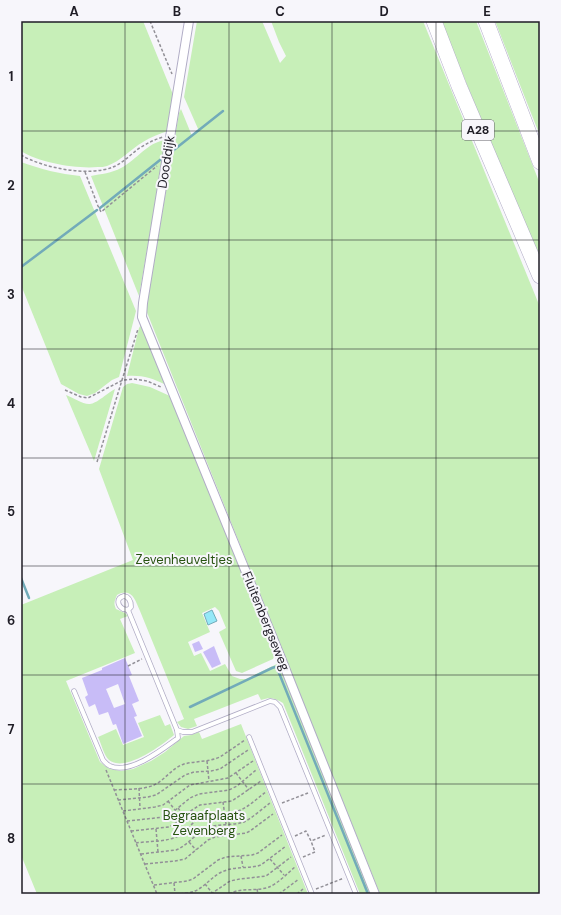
<svg xmlns="http://www.w3.org/2000/svg" width="561" height="915" viewBox="0 0 561 915" font-family="'DM Sans',sans-serif">
<rect width="100%" height="100%" fill="#f7f6fb"/>
<g fill="#c7efb8">
<path d="M21 21H143L174 97 168 131C159 134 151 137 143 142 131 149 121 161 107 166 104 167 101 167 98 167 76 169 40 163 21 151Z"/>
<path d="M197 21H262L280 63 286 56 279 42 271 21H423L540 307V894H380L146 310 179 113 181 109 192 136 199 131 184 97Z"/>
<path d="M441 21H476L540 184V264Z"/>
<path d="M495 21H540V136Z"/>
<path d="M166 140 139 296 91 176C101 174 112 173 121 168 137 160 147 142 166 140Z"/>
<path d="M21 162C40 169 60 174 80 176L136 311 119 377 112 380 95 393 87 396 79 394 61 384 21 285Z"/>
<path d="M141 325 166 385C152 378 142 375 127 376L139 328Z"/>
<path d="M132 383 150 387 170 396 275 654 273 659 242 673 236 671 219 632 226 628 219 611 215 607 202 613 210 632 188 642 194 656 201 653 210 671 225 664 232 676 240 679H246L279 663 373 894H360L283 703C275 698 270 697 261 700L258 694 194 719 197 726 188 729 181 727 177 722 184 719 140 611C135 600 132 587 117 595 115 600 113 603 116 609L125 613 128 616 120 619 135 653 66 681 100 762 105 766 110 769 121 771 133 769 151 761 165 752 184 736 191 735 199 732 202 739 241 724 308 894H37L21 855V605L133 560 99 469 123 387 127 384Z"/>
<path d="M115 389 94 461 66 395C72 397 84 405 90 404 96 404 109 392 115 389Z"/>
<path d="M160 715 165 726 170 724 174 735C162 745 125 773 109 760 104 756 101 743 98 737L116 729 123 745 144 737 138 723Z"/>
</g>
<path fill="#95e8f8" stroke="#72abb9" d="M212 610 217 621 208 625 204 614Z"/>
<g fill="none" stroke-linecap="round" stroke-linejoin="round">
<g stroke="#72abb9" stroke-width="2.5">
<path d="M170 153 223 111"/>
<path d="M100 208 165 156"/>
<path d="M21 267 97 210"/>
<path d="M21 578 29 598"/>
<path d="M190 707 272 668 275 667 277 668 368 894"/>
</g>
</g>
<g fill="#c8bcf7" fill-rule="evenodd">
<path d="M199 641 203 649 195 652 192 644Z"/>
<path d="M214 646 221 664 212 668 203 652Z"/>
<path d="M125 658 132 675 129 676 139 701 132 704 137 716 134 717 142 736 123 744 116 724 113 725 108 712 99 715 95 704 89 707 85 697 88 695 82 678 102 670V668ZM118 684 125 704 114 708 106 689Z"/>
</g>
<g fill="none" stroke-linecap="round" stroke-linejoin="round">
<g stroke="#b0acc5" stroke-width="5.5">
<g id="lane">
<path d="M124 596C130 597 131 602 131 607L128 610 123 609C117 605 116 598 124 596Z"/>
<path d="M128 610 177 730 183 732H192L270 701 275 702 280 707 356 894"/>
<path d="M74 691 103 760C105 762 107 765 110 766 130 775 163 749 178 738L177 730"/>
<path d="M249 737 312 894"/>
</g>
</g>
<g stroke="#b0acc5" stroke-width="10">
<path id="street" d="M189 21 143 303 142 317 281 658 375 894"/>
</g>
<g stroke="#b0acc5" stroke-width="16">
<g id="highway">
<path d="M434 21 459 86 540 276"/>
<path d="M486 21 540 162"/>
</g>
</g>
<g stroke="#929097" stroke-width="1.5" stroke-dasharray="3 2" stroke-linecap="butt">
<path d="M150 21 172 74"/>
<path d="M21 155C43 168 89 177 113 167 123 163 130 155 138 149 146 144 153 140 163 137"/>
<path d="M85 172 98 206 101 212 135 184 157 166"/>
<path d="M65 390 81 397 88 398 123 380 134 379 147 381 161 387"/>
<path d="M97 462 122 380 138 329"/>
<path d="M128 666 142 659"/>
<path d="M207 761 209 781"/>
<path d="M106 770 157 894"/>
<path d="M236 773 249 790"/>
<path d="M139 788 140 808"/>
<path d="M114 790C126 789 143 790 154 785 165 780 172 768 184 764 196 761 209 762 220 757L245 740"/>
<path d="M118 800 148 797 156 795 185 775 194 772 211 771 220 769 248 750"/>
<path d="M168 801 175 810"/>
<path d="M223 802 226 824"/>
<path d="M282 803 308 793"/>
<path d="M178 808 184 816"/>
<path d="M123 811 155 807 163 805 190 785 228 778 253 761"/>
<path d="M127 821 165 817 173 812 190 798 199 794 229 790 237 786 256 770"/>
<path d="M156 829 158 852"/>
<path d="M131 831 169 827 176 823 192 810 200 805 232 801 261 781"/>
<path d="M295 836 306 831 311 841 326 835"/>
<path d="M189 842 196 850"/>
<path d="M136 843C148 841 168 842 178 836 186 831 193 821 202 817 212 813 224 815 235 812 247 809 256 799 266 792"/>
<path d="M141 854 176 850C188 845 195 834 207 828 218 823 233 826 244 822 252 818 262 809 270 803"/>
<path d="M241 856 243 867"/>
<path d="M303 857 315 852 311 841"/>
<path d="M270 859 284 875"/>
<path d="M145 864 175 861 185 859 208 840 215 837 246 833 250 831 273 814"/>
<path d="M174 883 175 894"/>
<path d="M205 884 213 894"/>
<path d="M154 885 187 881 193 879 218 860 226 857 252 855 258 853 282 835"/>
<path d="M257 889 258 894"/>
<path d="M316 889 344 878"/>
<path d="M180 894C185 893 191 893 195 891 206 886 213 875 224 871 236 866 249 869 261 865L286 846"/>
<path d="M211 894 230 881 240 879 258 877 266 876 291 857"/>
<path d="M229 894C241 887 256 892 269 887 277 884 288 873 295 867"/>
<path d="M279 894 299 879"/>
<path d="M297 894 303 889"/>
</g>
<use href="#lane" stroke="#fff" stroke-width="4"/>
<use href="#street" stroke="#fff" stroke-width="8"/>
<use href="#highway" stroke="#fff" stroke-width="15"/>
</g>
<path fill="none" stroke="#1f1d26" stroke-width="1" stroke-opacity="0.55" d="M125 21V894M229 21V894M332 21V894M436 21V894M21 131H540M21 240H540M21 349H540M21 458H540M21 566H540M21 675H540M21 784H540"/>
<g text-anchor="middle" dominant-baseline="central" stroke-width="4" stroke-linejoin="round" paint-order="stroke">
<rect fill="#f7f6fb" stroke="#605e66" stroke-width="1" x="462" y="120" width="32" height="20" rx="3"/>
<g font-size="12" font-weight="bold" fill="#1f1d26">
<text x="478" y="130">A28</text>
</g>
<g font-size="13" fill="#1f1d26" stroke="#f7f6fb">
<text transform="translate(166 162) rotate(-81)">Dooddijk</text>
<text transform="translate(266 621) rotate(68)">Fluitenbergseweg</text>
</g>
<g font-size="13" fill="#275310" stroke="#f7f6fb">
<text x="184" y="559">Zevenheuveltjes</text>
<text x="204" y="815">Begraafplaats<tspan x="204" dy="15">Zevenberg</tspan></text>
</g>
</g>
<rect width="561" height="915" fill="none" stroke="#f7f6fb" stroke-width="44"/>
<rect x="22" y="22" width="517" height="871" fill="none" stroke="#1f1d26" stroke-width="1.5"/>
<g font-size="13" text-anchor="middle" font-weight="bold" fill="#1f1d26">
<text x="74" y="16">A</text>
<text x="177" y="16">B</text>
<text x="280" y="16">C</text>
<text x="384" y="16">D</text>
<text x="487" y="16">E</text>
<text x="11" y="81">1</text>
<text x="11" y="190">2</text>
<text x="11" y="299">3</text>
<text x="11" y="408">4</text>
<text x="11" y="516">5</text>
<text x="11" y="625">6</text>
<text x="11" y="734">7</text>
<text x="11" y="843">8</text>
</g>
</svg>
